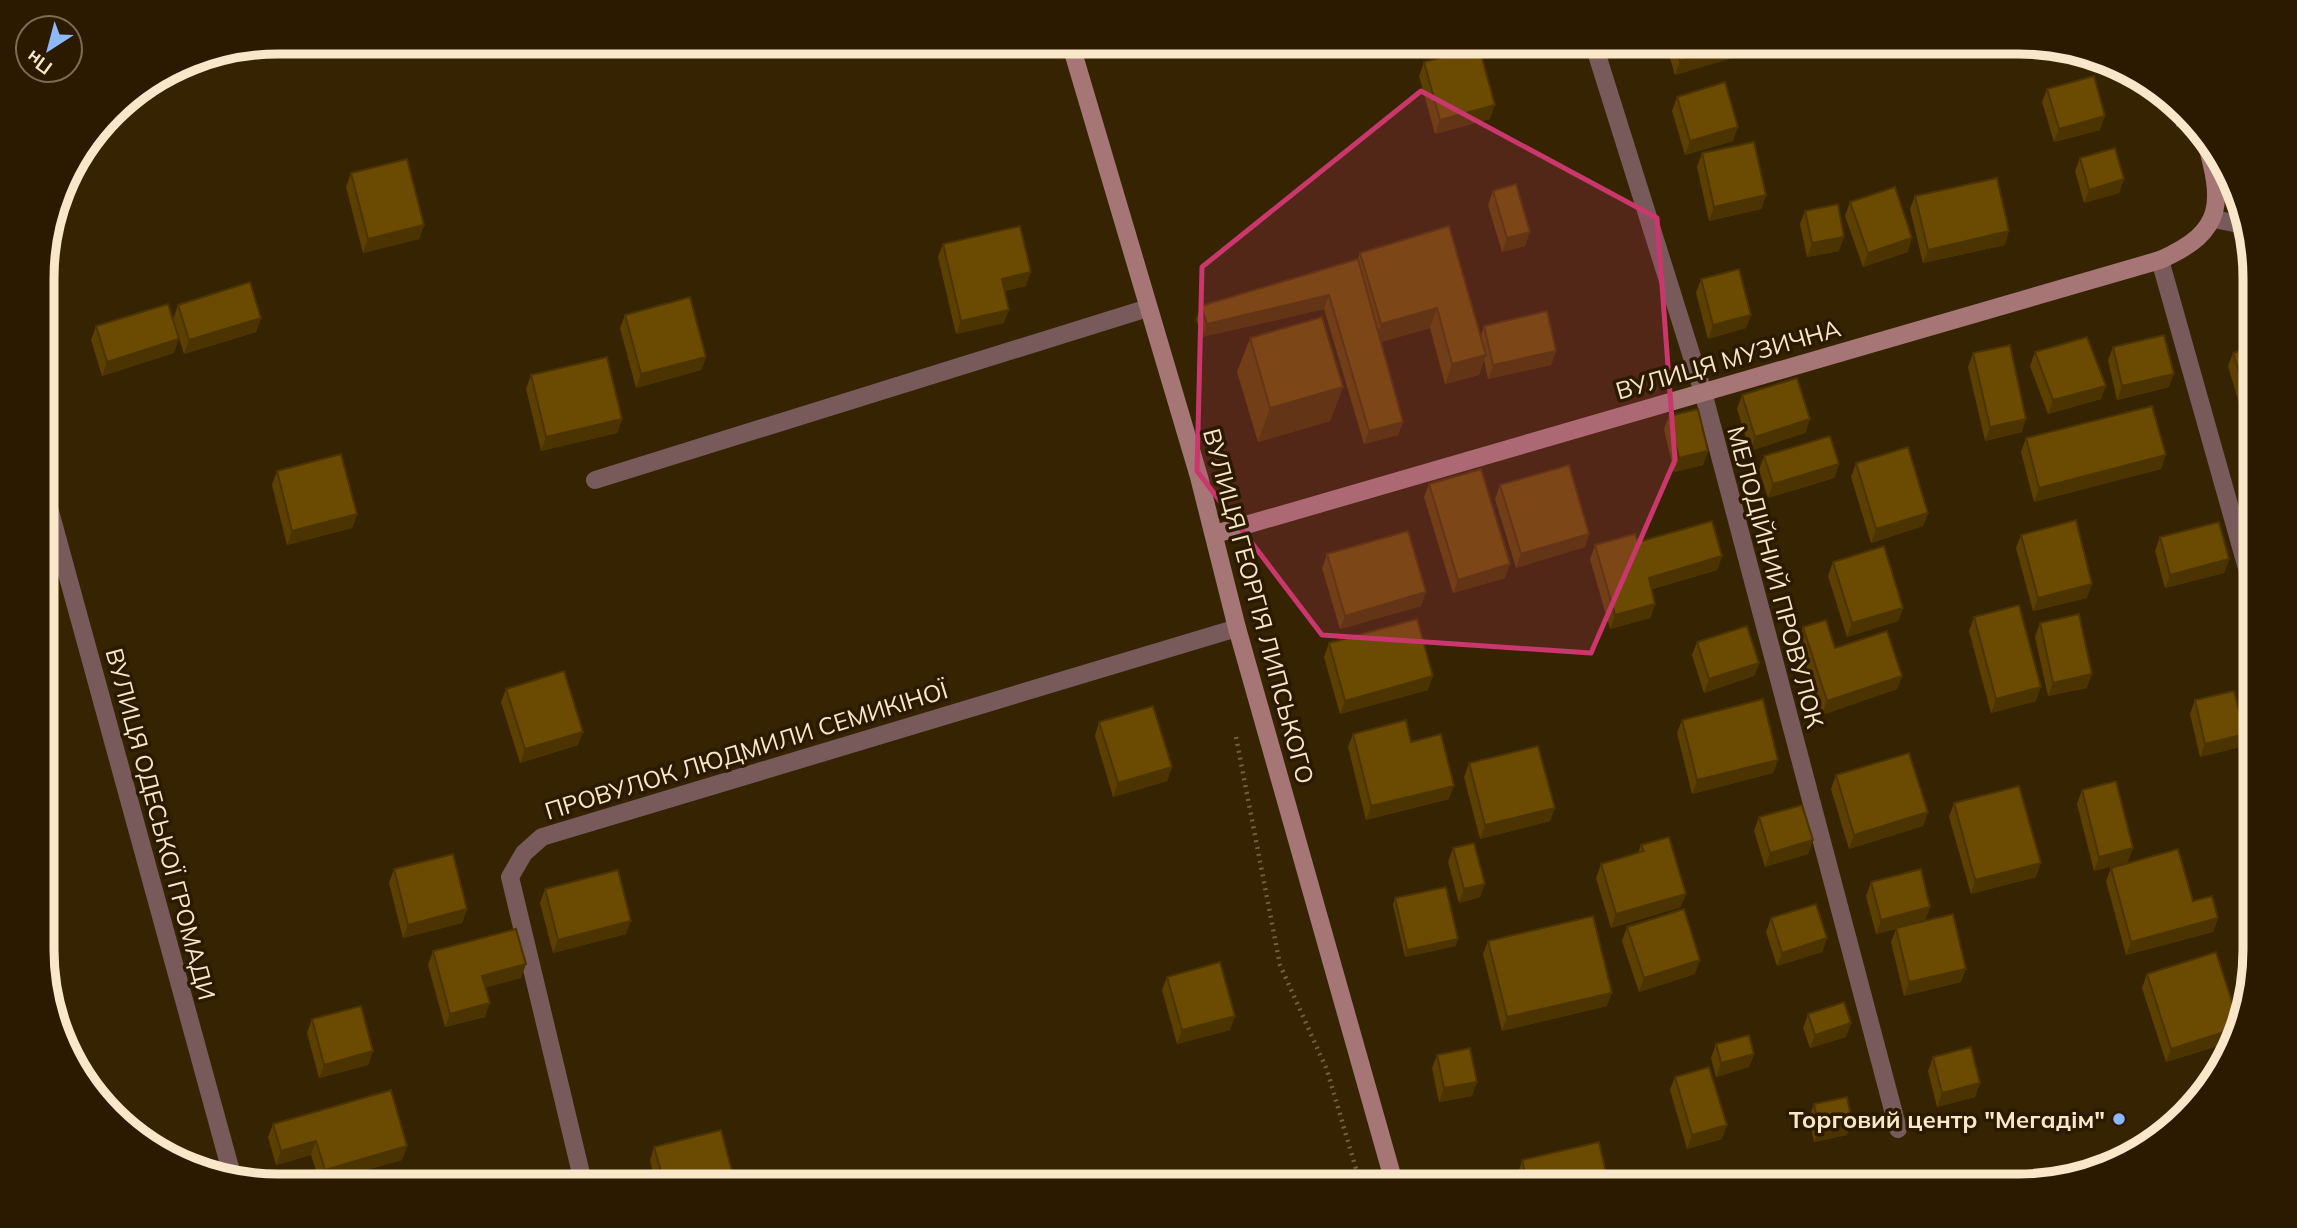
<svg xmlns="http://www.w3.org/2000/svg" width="2297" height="1228" viewBox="0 0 2297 1228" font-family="Mulish,sans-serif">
<rect width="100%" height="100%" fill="#352302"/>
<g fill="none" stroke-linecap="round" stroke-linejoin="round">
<g stroke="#725f3f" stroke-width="4.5" stroke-dasharray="2 5" stroke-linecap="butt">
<path d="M2174 111 2179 128"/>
<path d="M1236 737 1280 965 1327 1070 1361 1186"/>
</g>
<g stroke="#785a5a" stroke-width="18">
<path d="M2160 260 2254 593"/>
<path d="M1703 392 1898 1129"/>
<path d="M595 480 1148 308"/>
</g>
<g stroke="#785a5a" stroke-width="18">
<path d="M1593 42 1703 392"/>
<path d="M2214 219 2244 225"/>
<path d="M43 486 232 1175"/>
<path d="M584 1186 510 877 524 853 542 837 1237 628"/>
</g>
<g stroke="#a67676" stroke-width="18">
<path d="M1070 42 1199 477 1237 628 1395 1186"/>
<path d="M1215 534 2160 260C2226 231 2223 202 2205 138"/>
</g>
</g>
<g fill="#5c4002">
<path d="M1665 42H1749L1745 54 1675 75Z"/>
<path d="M1424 62 1490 119 1435 134 1419 76Z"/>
<path d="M2047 89 2100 130 2054 142 2042 102Z"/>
<path d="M1677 97 1733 141 1685 155 1672 111Z"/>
<path d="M1702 153 1766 195 1761 209 1709 221 1697 167Z"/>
<path d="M2080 158 2124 179 2119 193 2084 203 2075 171Z"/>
<path d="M351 173 424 225 419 239 363 253 346 187Z"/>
<path d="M1493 191 1525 246 1502 252 1488 205Z"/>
<path d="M1915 196 2005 245 1923 263 1910 209Z"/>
<path d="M1850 202 1908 252 1863 267 1845 216Z"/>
<path d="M1805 211 1839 251 1807 257 1800 224Z"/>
<path d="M943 244 1026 286 1004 291V323L956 334 938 257Z"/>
<path d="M1360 253 1481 336 1484 326 1556 351 1551 365 1488 379 1484 360 1479 375 1445 384 1430 328 1381 342 1403 422 1398 435 1364 444 1324 309 1202 337 1196 319 1201 306 1358 259Z"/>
<path d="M1701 279 1746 328 1708 339 1696 293Z"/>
<path d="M178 305 261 318 256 332 184 354 173 319Z"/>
<path d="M625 315 706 357 701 370 636 388 620 328Z"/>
<path d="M96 326 174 353 102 376 91 340Z"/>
<path d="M1250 338 1343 387 1330 421 1258 442 1237 372Z"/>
<path d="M2113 347 2169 387 2117 400 2108 360Z"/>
<path d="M2253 347 2254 436 2249 437 2228 366 2233 353Z"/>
<path d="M2035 352 2101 399 2048 414 2030 366Z"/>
<path d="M1973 353 2022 432 1985 441 1968 367Z"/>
<path d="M531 375 622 419 617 433 541 451 526 389Z"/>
<path d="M1742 395 1810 419 1805 433 1750 451 1737 409Z"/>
<path d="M1669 416 1708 451 1703 465 1674 472 1664 429Z"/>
<path d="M2026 438 2161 469 2034 502 2021 452Z"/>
<path d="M1764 456 1839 464 1834 478 1768 498 1759 470Z"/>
<path d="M1856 463 1928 513 1923 526 1871 543 1851 477Z"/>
<path d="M277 471 357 514 352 528 287 545 272 485Z"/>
<path d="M1429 484 1505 578 1453 593 1424 497Z"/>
<path d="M1500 485 1589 534 1585 547 1516 568 1495 499Z"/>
<path d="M2021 535 2087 598 2033 611 2016 548Z"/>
<path d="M2160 537 2229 559 2224 573 2165 588 2155 551Z"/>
<path d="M1638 542 1722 556 1717 570 1652 589 1655 604 1650 618 1610 629 1590 559 1595 545Z"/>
<path d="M1327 554 1421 606 1340 629 1322 568Z"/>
<path d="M1833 562 1903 608 1898 621 1847 637 1828 576Z"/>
<path d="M1974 617 2036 701 1991 713 1969 631Z"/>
<path d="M2040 623 2087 688 2048 696 2035 637Z"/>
<path d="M1803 627 1835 648 1902 676 1897 689 1822 715 1798 641Z"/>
<path d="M1697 642 1759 663 1754 676 1704 693 1692 655Z"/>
<path d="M1329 643 1428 690 1340 714 1324 657Z"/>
<path d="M506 689 578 745 520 763 501 702Z"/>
<path d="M2195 700 2245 734 2240 747 2200 757 2190 714Z"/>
<path d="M1682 720 1778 760 1773 773 1692 794 1677 733Z"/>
<path d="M1099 722 1172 767 1167 781 1113 797 1095 736Z"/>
<path d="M1353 734 1411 742 1449 799 1366 820 1348 747Z"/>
<path d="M1469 763 1550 821 1480 839 1464 777Z"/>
<path d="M1836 775 1928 812 1923 826 1849 849 1831 789Z"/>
<path d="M2082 790 2128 862 2094 871 2077 804Z"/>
<path d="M1954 803 2036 877 1971 894 1949 817Z"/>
<path d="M1759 817 1813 840 1808 854 1765 867 1754 831Z"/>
<path d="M1641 845 1681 907 1611 928 1596 878 1601 864 1638 853Z"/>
<path d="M1453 848 1480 897 1459 903 1448 862Z"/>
<path d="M2111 868 2218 918 2213 932 2126 955 2106 881Z"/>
<path d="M394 869 467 909 462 923 403 938 389 883Z"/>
<path d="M1871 882 1930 907 1925 921 1961 982 1904 996 1891 942 1896 929 1876 934 1866 896Z"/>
<path d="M545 889 626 934 553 953 540 903Z"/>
<path d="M1395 898 1456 946 1405 957 1393 905Z"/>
<path d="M1771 918 1827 938 1822 952 1777 966 1766 932Z"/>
<path d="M1627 927 1695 974 1639 992 1622 941Z"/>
<path d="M1488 941 1607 1006 1502 1031 1483 954Z"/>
<path d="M433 951 521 978 485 987V1017L445 1027 428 965Z"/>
<path d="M2147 974 2238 1020 2234 1041 2166 1062 2142 988Z"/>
<path d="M1167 977 1230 1030 1177 1044 1162 990Z"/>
<path d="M1808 1014 1851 1023 1846 1037 1810 1048 1803 1028Z"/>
<path d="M312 1019 373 1051 368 1065 319 1078 307 1033Z"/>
<path d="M1716 1044 1754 1054 1749 1067 1716 1077 1711 1058Z"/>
<path d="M1437 1055 1472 1096 1439 1102 1432 1068Z"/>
<path d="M1933 1057 1980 1083 1975 1097 1937 1107 1928 1071Z"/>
<path d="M1675 1077 1722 1139 1687 1149 1670 1090Z"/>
<path d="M1814 1104 1847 1135 1814 1142 1809 1118Z"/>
<path d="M273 1124 407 1146 402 1160 320 1183 311 1155 276 1165 268 1137Z"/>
<path d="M654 1147 736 1186H656L650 1160Z"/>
<path d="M1522 1160 1609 1186H1520L1518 1174Z"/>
</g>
<g fill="#4b3401">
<path d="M1745 42H1749L1745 54 1675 75 1680 61Z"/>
<path d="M2027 44 2036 46 2025 49Z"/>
<path d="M1495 105 1490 119 1435 134 1440 120Z"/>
<path d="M2105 116 2100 130 2054 142 2059 129Z"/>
<path d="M1738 127 1733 141 1685 155 1690 141Z"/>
<path d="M2124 179 2119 193 2084 203 2089 190Z"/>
<path d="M1766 195 1761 209 1709 221 1714 207Z"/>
<path d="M424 225 419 239 363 253 368 239Z"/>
<path d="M2009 231 2005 245 1923 263 1928 250Z"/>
<path d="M1530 232 1525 246 1502 252 1507 238Z"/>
<path d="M1844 237 1839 251 1807 257 1812 243Z"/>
<path d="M1912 238 1908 252 1863 267 1868 253Z"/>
<path d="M1031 272 1026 286 997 293 1002 279Z"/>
<path d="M1329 295 1324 309 1202 337 1207 324Z"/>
<path d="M1437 308 1430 328 1374 344 1381 324Z"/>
<path d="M1009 310 1004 323 956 334 961 321Z"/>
<path d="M1751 315 1746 328 1708 339 1713 325Z"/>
<path d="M261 318 256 332 184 354 189 340Z"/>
<path d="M179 339 174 353 102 376 107 362Z"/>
<path d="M1556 351 1551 365 1488 379 1493 365Z"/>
<path d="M1486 355 1479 375 1445 384 1452 364Z"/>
<path d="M706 357 701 370 636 388 641 374Z"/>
<path d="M2174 374 2169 387 2117 400 2122 386Z"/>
<path d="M2106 386 2101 399 2048 414 2053 400Z"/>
<path d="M1343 387 1330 421 1258 442 1270 408Z"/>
<path d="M622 419 617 433 541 451 546 437Z"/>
<path d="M1810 419 1805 433 1750 451 1755 437Z"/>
<path d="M2026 419 2022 432 1985 441 1990 427Z"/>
<path d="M1403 422 1398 435 1364 444 1369 431Z"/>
<path d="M2254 425V436L2249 437Z"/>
<path d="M1708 451 1703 465 1674 472 1679 458Z"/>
<path d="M2166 455 2161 469 2034 502 2039 488Z"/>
<path d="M1839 464 1834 478 1768 498 1773 484Z"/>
<path d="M1928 513 1923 526 1871 543 1876 529Z"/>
<path d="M357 514 352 528 287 545 292 531Z"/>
<path d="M1589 534 1585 547 1516 568 1521 554Z"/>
<path d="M1722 556 1717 570 1644 592 1649 578Z"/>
<path d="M2229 559 2224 573 2165 588 2170 575Z"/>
<path d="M1510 564 1505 578 1453 593 1458 580Z"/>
<path d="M2092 584 2087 598 2033 611 2038 598Z"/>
<path d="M1426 592 1421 606 1340 629 1345 616Z"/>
<path d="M1655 604 1650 618 1610 629 1615 615Z"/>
<path d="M1903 608 1898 621 1847 637 1852 623Z"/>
<path d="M1759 663 1754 676 1704 693 1709 679Z"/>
<path d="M2092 674 2087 688 2048 696 2053 683Z"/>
<path d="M1433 676 1428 690 1340 714 1345 701Z"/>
<path d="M1902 676 1897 689 1822 715 1827 701Z"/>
<path d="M2041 687 2036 701 1991 713 1996 699Z"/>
<path d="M583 732 578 745 520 763 525 749Z"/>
<path d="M2245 734 2240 747 2200 757 2205 744Z"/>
<path d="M1778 760 1773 773 1692 794 1697 780Z"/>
<path d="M1172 767 1167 781 1113 797 1118 783Z"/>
<path d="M1454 786 1449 799 1366 820 1371 806Z"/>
<path d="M1555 808 1550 821 1480 839 1485 825Z"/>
<path d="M1928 812 1923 826 1849 849 1854 835Z"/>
<path d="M1813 840 1808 854 1765 867 1770 853Z"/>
<path d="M2133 848 2128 862 2094 871 2099 857Z"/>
<path d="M2041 863 2036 877 1971 894 1975 880Z"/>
<path d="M1485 884 1480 897 1459 903 1464 889Z"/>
<path d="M1686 894 1681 907 1611 928 1616 914Z"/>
<path d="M1930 907 1925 921 1876 934 1881 920Z"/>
<path d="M467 909 462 923 403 938 408 925Z"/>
<path d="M2218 918 2213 932 2126 955 2131 942Z"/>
<path d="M631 921 626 934 553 953 558 940Z"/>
<path d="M1827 938 1822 952 1777 966 1782 953Z"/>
<path d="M1458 939 1456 946 1405 957 1407 950Z"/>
<path d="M1700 960 1695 974 1639 992 1644 978Z"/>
<path d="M526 964 521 978 477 990 482 976Z"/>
<path d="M1966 969 1961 982 1904 996 1909 982Z"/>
<path d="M1612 993 1607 1006 1502 1031 1507 1017Z"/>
<path d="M490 1003 485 1017 445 1027 450 1014Z"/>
<path d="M1235 1016 1230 1030 1177 1044 1182 1030Z"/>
<path d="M1851 1023 1846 1037 1810 1048 1815 1035Z"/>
<path d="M2237 1028 2234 1041 2166 1062 2171 1049Z"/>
<path d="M373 1051 368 1065 319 1078 324 1065Z"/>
<path d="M1754 1054 1749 1067 1716 1077 1721 1063Z"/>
<path d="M1477 1082 1472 1096 1439 1102 1444 1088Z"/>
<path d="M1980 1083 1975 1097 1937 1107 1942 1093Z"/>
<path d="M1852 1121 1847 1135 1814 1142 1819 1128Z"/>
<path d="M1727 1125 1722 1139 1687 1149 1692 1135Z"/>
<path d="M316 1141 311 1155 276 1165 281 1151Z"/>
<path d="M407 1146 402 1160 320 1183 325 1170Z"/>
</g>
<g fill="#6b4a02" stroke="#4b3401" stroke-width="2">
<path d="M1674 42H1745L1680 61Z"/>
<path d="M1479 47 1495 105 1440 120 1424 62Z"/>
<path d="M2094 76 2105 116 2059 129 2047 89Z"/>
<path d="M1725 82 1738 127 1690 141 1677 97Z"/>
<path d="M1754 142 1766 195 1714 207 1702 153Z"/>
<path d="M2115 148 2124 179 2089 190 2080 158Z"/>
<path d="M407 159 424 225 368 239 351 173Z"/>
<path d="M1997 178 2009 231 1928 250 1915 196Z"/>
<path d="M1516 184 1530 232 1507 238 1493 191Z"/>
<path d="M1895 187 1912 238 1868 253 1850 202Z"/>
<path d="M1838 204 1844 237 1812 243 1805 211Z"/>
<path d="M1020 226 1031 272 1002 279 1009 310 961 321 943 244Z"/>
<path d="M1449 226 1486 355 1452 364 1437 308 1381 324 1360 253Z"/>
<path d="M1358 259 1403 422 1369 431 1329 295 1207 324 1201 306Z"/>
<path d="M1739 269 1751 315 1713 325 1701 279Z"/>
<path d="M250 282 261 318 189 340 178 305Z"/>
<path d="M690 297 706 357 641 374 625 315Z"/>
<path d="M168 304 179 339 107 362 96 326Z"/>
<path d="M1547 311 1556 351 1493 365 1484 326Z"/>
<path d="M1322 317 1343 387 1270 408 1250 338Z"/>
<path d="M2164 335 2174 374 2122 386 2113 347Z"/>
<path d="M2087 337 2106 386 2053 400 2035 352Z"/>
<path d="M2010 345 2026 419 1990 427 1973 353Z"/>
<path d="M2253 347 2254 421 2233 353Z"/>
<path d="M607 357 622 419 546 437 531 375Z"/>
<path d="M1797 378 1810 419 1755 437 1742 395Z"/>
<path d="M2152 406 2166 455 2039 488 2026 438Z"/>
<path d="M1698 409 1708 451 1679 458 1669 416Z"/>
<path d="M1830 436 1839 464 1773 484 1764 456Z"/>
<path d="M1908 447 1928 513 1876 529 1856 463Z"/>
<path d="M341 454 357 514 292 531 277 471Z"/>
<path d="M1569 465 1589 534 1521 554 1500 485Z"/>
<path d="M1481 469 1510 564 1458 580 1429 484Z"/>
<path d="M2076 520 2092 584 2038 598 2021 535Z"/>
<path d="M1712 521 1722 556 1649 578 1655 604 1615 615 1595 545 1635 534 1638 542Z"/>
<path d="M2219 522 2229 559 2170 575 2160 537Z"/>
<path d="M1408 531 1426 592 1345 616 1327 554Z"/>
<path d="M1884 546 1903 608 1852 623 1833 562Z"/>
<path d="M2019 605 2041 687 1996 699 1974 617Z"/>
<path d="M2079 614 2092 674 2053 683 2040 623Z"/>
<path d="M1417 619 1433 676 1345 701 1329 643Z"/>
<path d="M1826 620 1835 648 1887 631 1902 676 1827 701 1803 627Z"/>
<path d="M1747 626 1759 663 1709 679 1697 642Z"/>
<path d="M564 671 583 732 525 749 506 689Z"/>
<path d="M2234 691 2245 734 2205 744 2195 700Z"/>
<path d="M1763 699 1778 760 1697 780 1682 720Z"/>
<path d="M1153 706 1172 767 1118 783 1099 722Z"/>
<path d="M1406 720 1411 742 1441 734 1454 786 1371 806 1353 734Z"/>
<path d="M1538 746 1555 808 1485 825 1469 763Z"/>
<path d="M1909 753 1928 812 1854 835 1836 775Z"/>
<path d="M2116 781 2133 848 2099 857 2082 790Z"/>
<path d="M2019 786 2041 863 1975 880 1954 803Z"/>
<path d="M1802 805 1813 840 1770 853 1759 817Z"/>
<path d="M1669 837 1686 894 1616 914 1601 864 1644 851 1641 845Z"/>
<path d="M1474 843 1485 884 1464 889 1453 848Z"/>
<path d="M2178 849 2193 901 2212 896 2218 918 2131 942 2111 868Z"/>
<path d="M453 854 467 909 408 925 394 869Z"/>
<path d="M1921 869 1930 907 1881 920 1871 882Z"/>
<path d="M618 870 631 921 558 940 545 889Z"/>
<path d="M1446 887 1458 939 1407 950 1395 898Z"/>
<path d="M1816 904 1827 938 1782 953 1771 918Z"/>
<path d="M1684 909 1700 960 1644 978 1627 927Z"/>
<path d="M1953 914 1966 969 1909 982 1896 928Z"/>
<path d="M1593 916 1612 993 1507 1017 1488 941Z"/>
<path d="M516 929 526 964 482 976 490 1003 450 1014 433 951Z"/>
<path d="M2216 952 2238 1020 2237 1028 2171 1049 2147 974Z"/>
<path d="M1220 962 1235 1016 1182 1030 1167 977Z"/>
<path d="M1844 1002 1851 1023 1815 1035 1808 1014Z"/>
<path d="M361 1006 373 1051 324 1065 312 1019Z"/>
<path d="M1749 1035 1754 1054 1721 1063 1716 1044Z"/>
<path d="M1971 1047 1980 1083 1942 1093 1933 1057Z"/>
<path d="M1470 1048 1477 1082 1444 1088 1437 1055Z"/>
<path d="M1709 1067 1727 1125 1692 1135 1675 1077Z"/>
<path d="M391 1090 407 1146 325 1170 316 1141 281 1151 273 1124Z"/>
<path d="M1847 1097 1852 1121 1819 1128 1814 1104Z"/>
<path d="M721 1130 736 1186H665L654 1147Z"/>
<path d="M1599 1142 1609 1186H1528L1522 1160Z"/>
</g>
<path fill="#ca376c" fill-opacity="0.2" stroke="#ca376c" stroke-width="5" stroke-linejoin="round" d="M1421 91 1657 218 1675 460 1591 653 1322 635 1197 471 1202 267Z"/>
<circle fill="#8db9fc" stroke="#2b1a00" stroke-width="2.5" cx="2119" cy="1119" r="7"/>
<g text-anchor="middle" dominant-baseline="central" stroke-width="7" stroke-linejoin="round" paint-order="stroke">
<g font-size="24" fill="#fae7c9" stroke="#2b1a00">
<text transform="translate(1728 359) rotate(-16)">ВУЛИЦЯ МУЗИЧНА</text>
<text transform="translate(1776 577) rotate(75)">МЕЛОДІЙНИЙ ПРОВУЛОК</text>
<text transform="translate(1259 606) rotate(75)">ВУЛИЦЯ ГЕОРГІЯ ЛИПСЬКОГО</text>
<text transform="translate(746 750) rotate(-17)">ПРОВУЛОК ЛЮДМИЛИ СЕМИКІНОЇ</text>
<text transform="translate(161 824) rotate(75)">ВУЛИЦЯ ОДЕСЬКОЇ ГРОМАДИ</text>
</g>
<g font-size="24" font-weight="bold" fill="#fae7c9" stroke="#2b1a00" text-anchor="end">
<text x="2105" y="1119">Торговий центр "Мегадім"</text>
</g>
</g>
<path d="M0 0H2297V1228H0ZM278 54H2019A224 224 0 0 1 2243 278V950A224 224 0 0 1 2019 1174H278A224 224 0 0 1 54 950V278A224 224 0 0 1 278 54Z" fill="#2b1a00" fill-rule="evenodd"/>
<path fill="none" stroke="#fae7c9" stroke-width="9" d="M278 54H2019A224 224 0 0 1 2243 278V950A224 224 0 0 1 2019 1174H278A224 224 0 0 1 54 950V278A224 224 0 0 1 278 54Z"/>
<g transform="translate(49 49) rotate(216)"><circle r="33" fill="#2b1a00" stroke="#7e6c50" stroke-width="2"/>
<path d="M0-5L12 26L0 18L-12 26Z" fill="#8db9fc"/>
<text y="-10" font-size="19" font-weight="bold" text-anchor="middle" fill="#fae7c9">Пн</text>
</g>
</svg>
